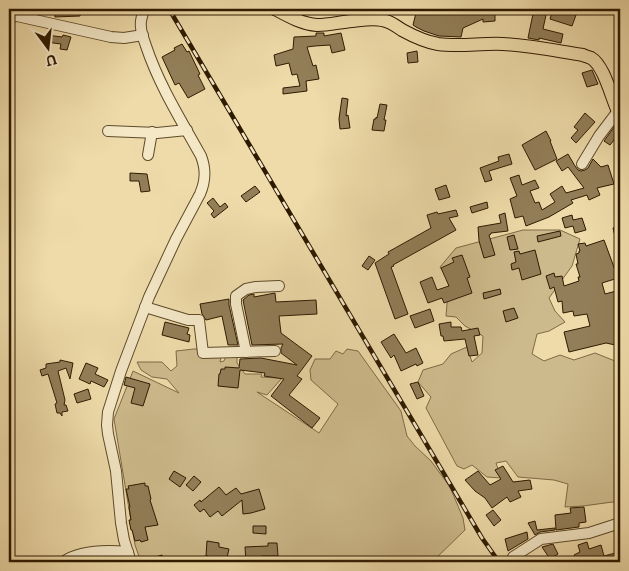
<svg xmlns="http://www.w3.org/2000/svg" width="629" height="571" viewBox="0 0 629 571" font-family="'IM FELL DW Pica',serif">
<rect width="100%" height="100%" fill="#eedba9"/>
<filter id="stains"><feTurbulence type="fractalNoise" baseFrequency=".004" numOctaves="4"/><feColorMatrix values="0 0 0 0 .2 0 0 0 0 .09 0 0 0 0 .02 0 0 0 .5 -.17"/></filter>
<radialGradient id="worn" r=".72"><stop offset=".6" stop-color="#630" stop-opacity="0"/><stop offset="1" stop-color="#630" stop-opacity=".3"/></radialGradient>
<g fill="#cdba8c" stroke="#7e6a46">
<path d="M523 230H560L580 239 572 266 549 298 555 311 565 322 549 331 537 334 532 354 544 361 560 355 574 360 595 353 620 363V501L583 506 565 507 568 484 554 480 518 477 506 461 496 463 501 478 487 477 472 465 464 469 457 466 426 408 431 397 418 382 423 370 443 364 451 354 467 347 472 362 482 353 483 336 465 326 456 317 446 316 449 280 440 267 456 248Z"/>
<path d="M194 349H209L221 357 220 362 224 361 227 354 237 355V363L245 374H262L261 377 279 378 291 368 267 395 257 392 319 433 338 404 311 380 310 370 315 359H330L336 351 343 354 347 349 358 351 401 411 407 436 415 446 431 461 450 487 463 518 465 530 432 562H141L135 545 114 419 133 371 179 393 167 379 152 377 141 370 137 362H162L171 371 177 366 176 351Z"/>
</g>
<g fill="#927e58" stroke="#2e1a00">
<path d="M54 9H81L80 16 55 17Z"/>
<path d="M417 9H475L483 13 482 9H495V21L483 22V19L463 28 461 37 439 36 424 31 416 27 413 25Z"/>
<path d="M534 9 540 10 539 13 546 15 543 29 563 34 561 43 539 38V40L528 38Z"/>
<path d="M553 9 576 15 572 26 550 19Z"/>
<path d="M316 33H324V36L341 33 345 50 332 53 330 45 315 46 307 47 313 66 316 65 319 79 306 81 307 91 283 94V88L300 86 297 74 292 75 289 63 276 66 274 55 293 49 294 37 316 36Z"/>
<path d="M47 35 62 37 63 35 71 37 67 50 60 49 61 44 46 42Z"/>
<path d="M182 44 187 52 189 51 200 74 198 75 205 89 188 98 179 83 175 85 162 57 175 50 174 48Z"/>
<path d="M417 51 418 62 408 63 407 53Z"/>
<path d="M592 70 598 84 587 87 582 73Z"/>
<path d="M342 98 348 99 346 116 348 115 350 128 340 129 339 119Z"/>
<path d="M380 104 387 105 384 120H386L384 131 372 130 374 119H376V117L377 118Z"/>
<path d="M585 113 595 122 576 143 571 138 578 130 574 127Z"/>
<path d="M617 123 620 124V149L614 140 610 145 604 141Z"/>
<path d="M546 131 551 141H550L557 159 535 170 522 145Z"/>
<path d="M509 154 512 164 489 171 492 180 485 182 480 168 499 161 498 157Z"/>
<path d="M568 154 575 166 578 170 581 171 585 170 588 168 593 159 601 167 608 165 614 184 597 188 600 195 589 200 587 195 571 200 573 203 549 217 526 226 523 216 515 218 510 199 517 196 510 178 519 175 522 185 535 180 539 188 530 191 535 203 539 202 542 210 555 202 550 194 562 186 566 193 584 188 568 167 562 171 556 161Z"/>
<path d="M130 173 147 174 150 191 141 192 139 181H130Z"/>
<path d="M446 185 450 197 439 200 435 189Z"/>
<path d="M255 186 260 192 246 202 241 196Z"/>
<path d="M213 198 220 207 225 203 228 207 214 218 211 214 214 211 207 203Z"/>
<path d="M487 202 488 208 472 213 470 207Z"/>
<path d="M456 210 458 216 449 218 456 230 393 265 394 266 391 267 408 314 395 319 375 263 389 254 388 252 431 228 427 215 437 212 438 214Z"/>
<path d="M505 213 508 231 491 233V234L489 235 495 255 484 258 479 241 478 227 501 223 499 215Z"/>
<path d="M572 215 573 220 582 218 586 230 575 233 573 226 565 228 562 218Z"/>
<path d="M620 225V249H618L613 228Z"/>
<path d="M560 231 561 236 538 242 537 236Z"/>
<path d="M514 235 518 249 510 250 507 237Z"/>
<path d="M604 240 618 278 602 283 605 294 620 290V346L606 343 569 352 564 332 590 326 587 314 574 316 573 311 563 313 562 301 558 302 554 287 550 289 546 276 554 273 555 277 562 276 564 286 579 281 578 277H580L576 264H578L576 254 579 253V251H580L578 244 585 243 586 246Z"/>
<path d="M535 250 541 274 522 280 519 268 512 270 511 264 516 262 514 252 519 251 520 254Z"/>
<path d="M462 255 470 277 467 278 472 293 444 303 442 298 428 303 420 282 432 277 437 290 449 286 441 268 454 262 452 258Z"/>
<path d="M369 256 375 260 368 270 362 266Z"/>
<path d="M500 289 501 294 484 299 483 293Z"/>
<path d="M275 293 276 302 316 300 317 314 279 316 281 333 312 356 297 376 302 379 289 395 320 418 312 428 271 396 284 379 264 376 265 373 240 370 238 388 218 386 219 374H220L221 369H225V367L239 368 240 359 261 358 297 365 281 353V348L283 344 252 345 243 300 249 295 254 294V297Z"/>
<path d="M229 299V305L238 345H228L222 316 206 320 202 314 200 304Z"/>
<path d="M514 308 518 318 506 322 503 311Z"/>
<path d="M430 309 434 321 415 328 410 316Z"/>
<path d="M165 322 189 328 187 334 190 335 189 342 162 335Z"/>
<path d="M451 322V327H461L462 331 478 328 480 335 474 336 478 355 469 356 465 339 444 341 443 336H441L439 324Z"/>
<path d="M394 334 406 353 416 348 423 363 417 366 416 364 401 371 394 355 391 358 381 342Z"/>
<path d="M60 360 73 363 70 379 66 368 58 371 65 400 64 405H66L68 411 62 412V416L60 413H57L55 404 57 403 48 374 42 376 40 370 46 368V364L60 362Z"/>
<path d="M86 363 98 368 95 374 108 380 104 387 91 381 90 384 79 379Z"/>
<path d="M126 377 150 384 143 406 131 403 135 388 124 385Z"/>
<path d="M418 382 424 396 417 399 410 384Z"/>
<path d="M88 389 91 399 77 403 74 394Z"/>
<path d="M503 466 513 482 530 480 532 489 518 491 521 497 510 502 507 497 492 508 485 498 475 491 465 480 478 471 490 485 501 479 495 470Z"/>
<path d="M174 471 186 478 180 487 169 479Z"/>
<path d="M194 476 201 482 193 491 186 485Z"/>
<path d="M145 483V486H148L151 499 150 500 158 525 145 527 148 540 141 542 140 540 135 541 132 530H131L129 520H131L129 507H130L126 489H129L128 486Z"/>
<path d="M219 487 226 495 236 488 241 494 259 489 265 509 251 513 243 514 242 500 222 516 218 511 210 517 204 509 200 512 194 505 200 500 201 502Z"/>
<path d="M584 507 586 522 579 523V527L556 530 555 515 571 513 570 508Z"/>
<path d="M493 510 501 520 494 526 486 515Z"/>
<path d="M535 521 537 530 555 528V530L540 532 535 535 528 523Z"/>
<path d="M253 526H266V534L253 533Z"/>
<path d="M527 532 528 539 508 551 505 539Z"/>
<path d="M207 541 219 543V547L229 549 226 562H207L208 556H206Z"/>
<path d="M587 542 589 549 601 545 604 556 619 552 620 560 611 562H577L574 555 580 552 578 545Z"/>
<path d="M268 543H277L278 556H262V562H246L245 547 268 546Z"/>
<path d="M553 544 558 554 550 559 542 547Z"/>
<path d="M162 555 164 562H143V561Z"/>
</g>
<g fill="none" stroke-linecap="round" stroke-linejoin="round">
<g stroke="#5e4a2a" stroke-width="12">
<g id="minor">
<path d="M9 17 17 16 111 37 124 38 143 35"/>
<path d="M108 131 157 133 187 130"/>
<path d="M148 155 152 132"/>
<path d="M582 164 599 136 618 111"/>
<path d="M145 307 188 320H199L203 353 275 351"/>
<path d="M246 352 236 304V296L246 289 256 287 279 286"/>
<path d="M63 562C80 550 107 550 128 552"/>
<path d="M131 562 124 540 121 523 116 471 108 434 107 425 108 412 121 371 149 297 176 239 200 194C206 180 206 169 201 156 181 120 159 85 146 46 144 40 141 33 141 27 140 21 142 15 145 9"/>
<path d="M516 562 513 557 541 539 589 533 620 523"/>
</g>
</g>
<g stroke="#2e1a00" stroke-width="14">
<path id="major" d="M275 9C288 16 302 24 317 25 329 25 340 22 352 21 362 20 372 18 382 20 390 21 396 26 402 30 413 36 426 42 438 44 459 47 481 43 503 44 529 45 557 51 583 55 585 56 588 57 591 58 605 66 612 101 620 116"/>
</g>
<use href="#minor" stroke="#f4e8c7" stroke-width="10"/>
<use href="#major" stroke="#eedba9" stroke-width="12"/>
<g stroke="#2e1a00" stroke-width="4.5">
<path id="rail" d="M169 9 482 538 499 562"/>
</g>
<use href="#rail" stroke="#f4e8c7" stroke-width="2.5" stroke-dasharray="8" stroke-linecap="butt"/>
</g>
<rect width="629" height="571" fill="none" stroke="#eedba9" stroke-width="30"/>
<rect x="10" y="10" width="609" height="551" fill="none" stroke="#2e1a00" stroke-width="2.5"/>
<rect x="15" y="15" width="599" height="541" fill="none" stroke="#2e1a00"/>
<g transform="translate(48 48) rotate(165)" stroke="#f4e8c7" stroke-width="4" paint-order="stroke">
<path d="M0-4L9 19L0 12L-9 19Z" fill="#2e1a00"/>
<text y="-8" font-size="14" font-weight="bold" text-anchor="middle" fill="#2e1a00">U</text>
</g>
<rect width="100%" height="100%" filter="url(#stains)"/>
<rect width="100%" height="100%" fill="url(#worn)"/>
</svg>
